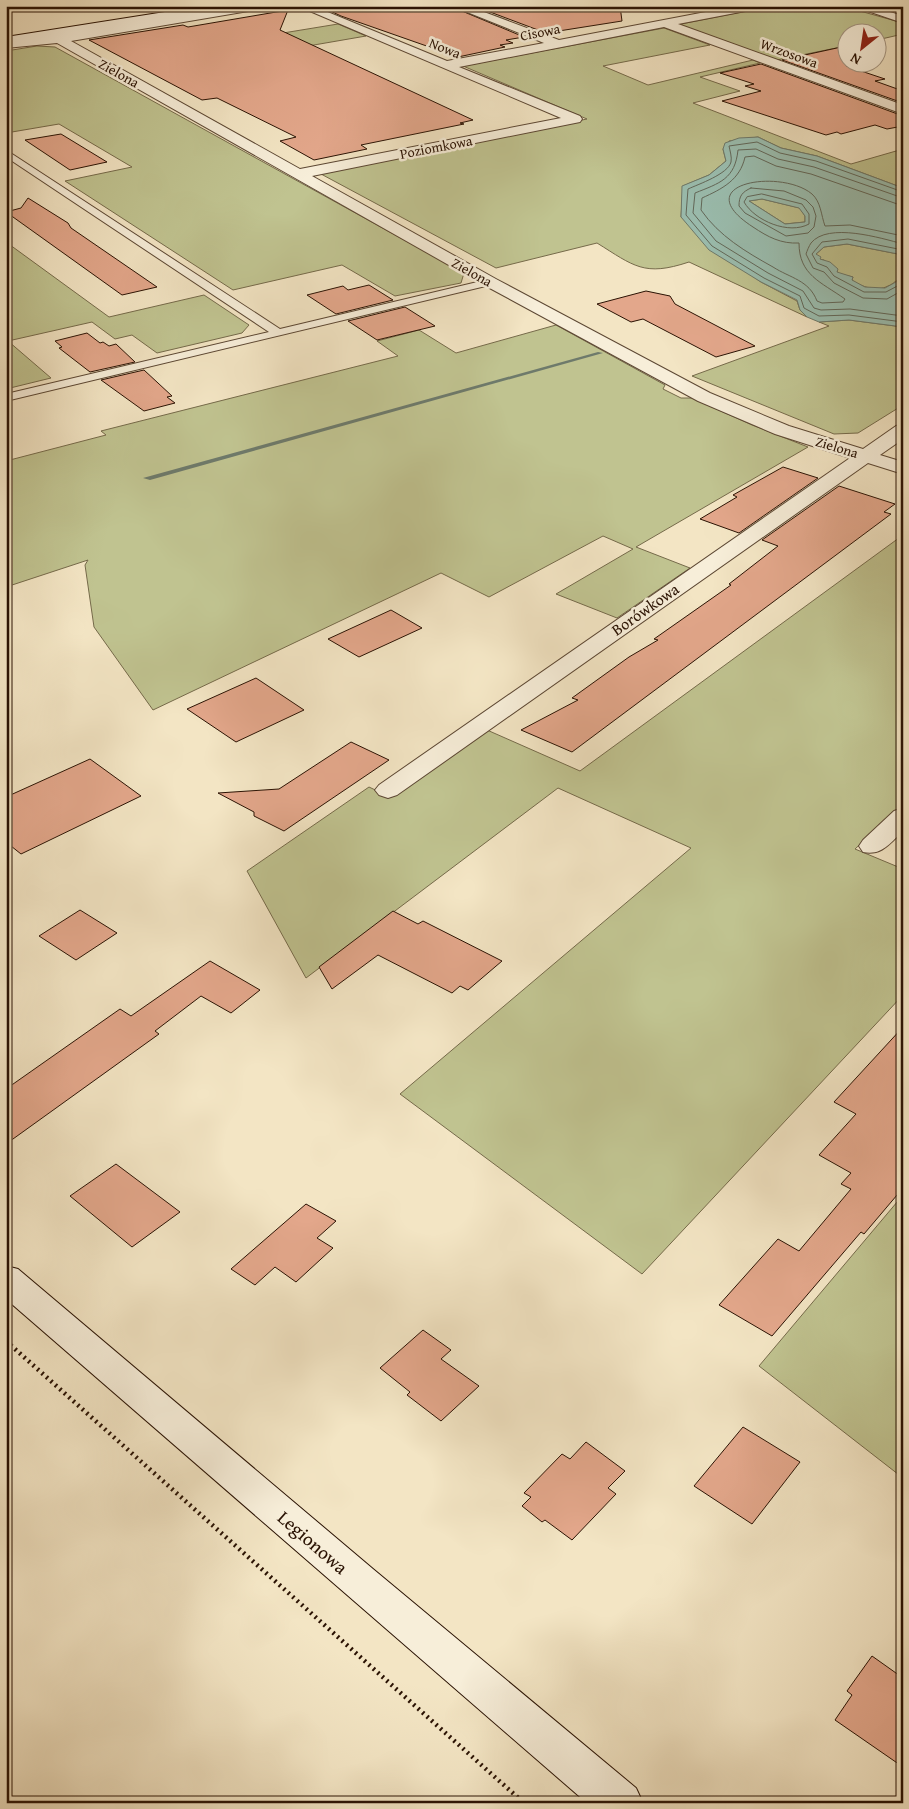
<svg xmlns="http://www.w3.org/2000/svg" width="909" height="1809" viewBox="0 0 909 1809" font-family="'Gentium Book Plus',serif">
<rect width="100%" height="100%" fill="#f3e5c4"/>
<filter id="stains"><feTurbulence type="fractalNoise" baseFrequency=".004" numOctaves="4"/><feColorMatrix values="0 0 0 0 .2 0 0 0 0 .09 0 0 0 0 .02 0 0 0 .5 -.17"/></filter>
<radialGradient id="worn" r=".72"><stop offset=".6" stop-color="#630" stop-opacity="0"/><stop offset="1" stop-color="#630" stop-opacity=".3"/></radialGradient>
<g fill="#c0c390" stroke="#756a4a">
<path d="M772 6H842L903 23V34L877 40 876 32H846V46L777 60 676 25Z"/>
<path d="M338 24 366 36 256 55 228 42Z"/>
<path d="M664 28 710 45 603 66 648 85 753 60 760 63 700 77 740 91 693 103 851 164 903 149V188L817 156 781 148 758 137 729 141 723 149 726 161 709 175 683 186 681 217 742 269 761 282 797 301 800 310 807 317 689 262C644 277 634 266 597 243L496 268 321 174 587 119 463 66Z"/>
<path d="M37 46 55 47 464 273 461 283 395 296 342 265 233 290 65 181 132 167 59 124 6 133V51Z"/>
<path d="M762 199 800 208 805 216V222L785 224 749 201Z"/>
<path d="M6 242 109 317 204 295 249 325 242 333 157 353 132 335 115 339 92 322 8 341 51 378 6 389Z"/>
<path d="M847 244 903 255V262L897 265 903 273V278C896 279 894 284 888 286 877 292 861 287 852 280L853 277 840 274 824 260 819 259 816 254 824 247Z"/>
<path d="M849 320 903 327V405L858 433 834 434 692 376 829 326 819 322Z"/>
<path d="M556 325 665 385 663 389 681 398H692L752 425 808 447 636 547 690 568 617 618 556 594 633 549 603 536 489 597 441 573 153 710 94 627 85 565 88 560 6 587V461L106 435 101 431 398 356 377 341 419 330 456 353Z"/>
<path d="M903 535V804L855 849 903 869V995L642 1274 400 1094 691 848 558 788 306 978 247 871 369 787 390 797 487 730 580 771Z"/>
<path d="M903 1195V1478L759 1366Z"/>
</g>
<path fill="#9bbfb1" stroke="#6e7a6b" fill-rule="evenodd" d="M758 137 781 148 817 156 903 188V255L847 244 824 247 816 254 821 257 820 259 830 262 838 269 837 272 853 277 852 280 865 287 885 288 903 278V327L849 320 819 322 807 317 800 310 797 300 761 282 709 250 681 217 682 186 709 175 726 161 723 149 725 143 739 138ZM762 199 799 208 805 216V222L785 224 749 201Z"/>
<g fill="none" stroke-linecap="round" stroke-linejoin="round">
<g stroke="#62685a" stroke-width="1">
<path d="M751 188 784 191 806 200 813 207 816 216 814 227 808 233 786 236 745 213 739 206C739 196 742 192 751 188Z"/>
<path d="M903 192 816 161 780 153 757 142 729 146C730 151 732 157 731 162 728 174 699 184 688 189L686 215 712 246 764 278 800 296 804 308 819 316 849 315 903 322"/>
<path d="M762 194 802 204 809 214V224C789 235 755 221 744 202L747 197Z"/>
<path d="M903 198 814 167 778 159 756 149 738 150C735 179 720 183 695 193L693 213 716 241 768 273 803 291 814 308 821 310 850 309 903 316"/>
<path d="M903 206 811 174 776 166 754 156 745 157C740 180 722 189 702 198L701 210C719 236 746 252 773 267 790 278 809 280 817 301L822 303 843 302 845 299C821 282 799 275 799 243 781 244 768 237 753 227 685 183 781 168 812 194 821 202 821 215 825 226L850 225 903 236"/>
<path d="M903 244C881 238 828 222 811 243 809 246 807 251 806 254L813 268 824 272 834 283 863 298 887 299 903 290"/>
<path d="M903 250 848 239 822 242 812 254 817 263 827 267 834 276 864 292H886L903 283"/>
</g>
<path fill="#6e7a6b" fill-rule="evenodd" d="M598 352 603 353 150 480 143 478Z"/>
</g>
<g fill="#e3a78b" stroke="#2a1203">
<path d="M326 6H450L524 37 506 40 513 43 500 45 505 47 458 57 341 16 326 9Z"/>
<path d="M474 6H620L622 21 546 33Z"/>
<path d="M288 10 280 30 473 120 460 123 464 124 361 145 367 149 314 160 280 141 296 137 217 98 202 100 89 40 183 25 188 27Z"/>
<path d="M846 46V66L885 79 875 81 903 91V103L782 60Z"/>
<path d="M761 64 903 116V126L887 129 875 125 841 134 837 132 826 135 722 101 761 91 745 86 754 84 720 73Z"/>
<path d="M61 134 107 162 70 170 25 140Z"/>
<path d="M28 198 68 223 71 228 157 287 122 295 6 212 21 208Z"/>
<path d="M369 285 393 300 336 314 307 295 343 286 348 290Z"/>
<path d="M646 291 670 296 675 304 755 346 716 357 643 319 631 322 597 304Z"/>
<path d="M405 307 435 326 377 340 348 321Z"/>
<path d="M87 333 100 343 103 342 109 346 116 344 135 362 90 372 59 348 62 347 55 341Z"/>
<path d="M144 370 172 396 167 397 175 403 144 411 101 380Z"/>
<path d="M783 467 818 478 739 533 700 519 737 497 733 495Z"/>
<path d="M839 486 895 504 884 512 891 514 572 752 521 730 578 700 572 698 629 657 658 640 654 639 731 585 729 584 778 546 762 540Z"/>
<path d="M391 610 422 628 359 657 328 639Z"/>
<path d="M256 678 304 710 236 742 187 709Z"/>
<path d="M351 742 389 760 284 831 254 816V812L218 793 279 789Z"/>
<path d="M90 759 141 796 21 854 6 842V797Z"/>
<path d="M80 910 117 933 76 960 39 936Z"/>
<path d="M393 911 418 924 423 921 502 961 468 990 460 986 452 993 378 955 332 989 319 967Z"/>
<path d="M210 961 260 990 231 1013 201 996 155 1031 159 1034 6 1144V1089L120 1009 131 1016Z"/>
<path d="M903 1027V1188L864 1234 861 1232 772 1336 719 1305 778 1239 799 1251 851 1189 841 1184 851 1173 819 1155 856 1114 834 1102Z"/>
<path d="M116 1164 180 1212 132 1247 70 1196Z"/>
<path d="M306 1204 336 1221 317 1238 333 1248 296 1282 275 1267 255 1285 231 1269Z"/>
<path d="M423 1330 451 1350 441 1359 479 1386 441 1421 407 1395 410 1392 380 1368Z"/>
<path d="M743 1427 800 1462 752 1524 694 1486Z"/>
<path d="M586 1442 625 1471 608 1488 616 1494 572 1540 545 1520 542 1522 522 1506 531 1497 524 1493 562 1454 570 1459Z"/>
<path d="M872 1656 903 1678V1767L835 1720 852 1695 847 1691Z"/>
</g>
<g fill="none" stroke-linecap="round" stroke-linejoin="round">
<g stroke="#5c4733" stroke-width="2">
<path id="service" d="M6 150 280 329 490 279 495 282 490 285 6 401V394L269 332 6 157Z"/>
</g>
<g stroke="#5c4733" stroke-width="2">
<g id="minor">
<path d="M238 6H265L260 9 71 41 300 169 561 118 298 6H313L447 61 544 43 452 6H468L559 40 737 6H761L756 9 678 24 903 105V114L664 27 459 67 580 116 582 119 580 122 312 176 496 279 710 393 789 426 863 449 896 426 903 424V439L880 455 903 462V474L868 463 397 795 388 798 379 795 375 790 379 785 850 458 775 434 698 401 484 285 57 43 6 48V40L59 35Z"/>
<path d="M853 6H871L903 16V23Z"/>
<path d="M903 808V831C890 843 882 856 863 852L859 846 863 840 894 811Z"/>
</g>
</g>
<g stroke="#2a1203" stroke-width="2">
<g id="secondary">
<path d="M203 6H231L226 9 6 45V37Z"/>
<path d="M6 1266 18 1269 373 1569 636 1788 643 1803H587L6 1299Z"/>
</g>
</g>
<path stroke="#2a1203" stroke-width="4.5" stroke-dasharray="2 4" stroke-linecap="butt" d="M6 1341 524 1803"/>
<use href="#service" fill="#f7eed9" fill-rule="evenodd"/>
<use href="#minor" fill="#f7eed9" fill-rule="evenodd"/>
<use href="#secondary" fill="#f7eed9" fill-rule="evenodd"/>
</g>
<g text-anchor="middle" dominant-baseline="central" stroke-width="5" stroke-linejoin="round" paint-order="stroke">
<g font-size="14" fill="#2a1203" stroke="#f7eed9">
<text transform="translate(540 32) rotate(-11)">Cisowa</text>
<text transform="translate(445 48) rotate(22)">Nowa</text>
<text transform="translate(789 53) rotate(20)">Wrzosowa</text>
<text transform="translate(119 73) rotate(29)">Zielona</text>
<text transform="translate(436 147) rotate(-11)">Poziomkowa</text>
<text transform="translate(472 272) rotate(29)">Zielona</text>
<text transform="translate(837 447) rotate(17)">Zielona</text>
</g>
<g font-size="16" fill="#2a1203" stroke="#f7eed9">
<text transform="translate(645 609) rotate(-35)">Borówkowa</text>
</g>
<g font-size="19" fill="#2a1203" stroke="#f7eed9">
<text transform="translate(313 1542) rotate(41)">Legionowa</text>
</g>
</g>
<rect width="909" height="1809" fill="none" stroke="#f3e5c4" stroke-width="25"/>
<rect x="8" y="8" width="894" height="1794" fill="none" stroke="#2a1203" stroke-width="2.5"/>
<rect x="12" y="12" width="884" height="1784" fill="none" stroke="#2a1203"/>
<g transform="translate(862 48) rotate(210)"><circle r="24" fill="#f7eed9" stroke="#a59683"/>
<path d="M0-4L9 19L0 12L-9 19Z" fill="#8f2418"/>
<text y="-8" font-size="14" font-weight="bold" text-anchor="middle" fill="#2a1203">N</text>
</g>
<rect width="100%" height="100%" filter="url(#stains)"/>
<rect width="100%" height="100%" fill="url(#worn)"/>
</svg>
